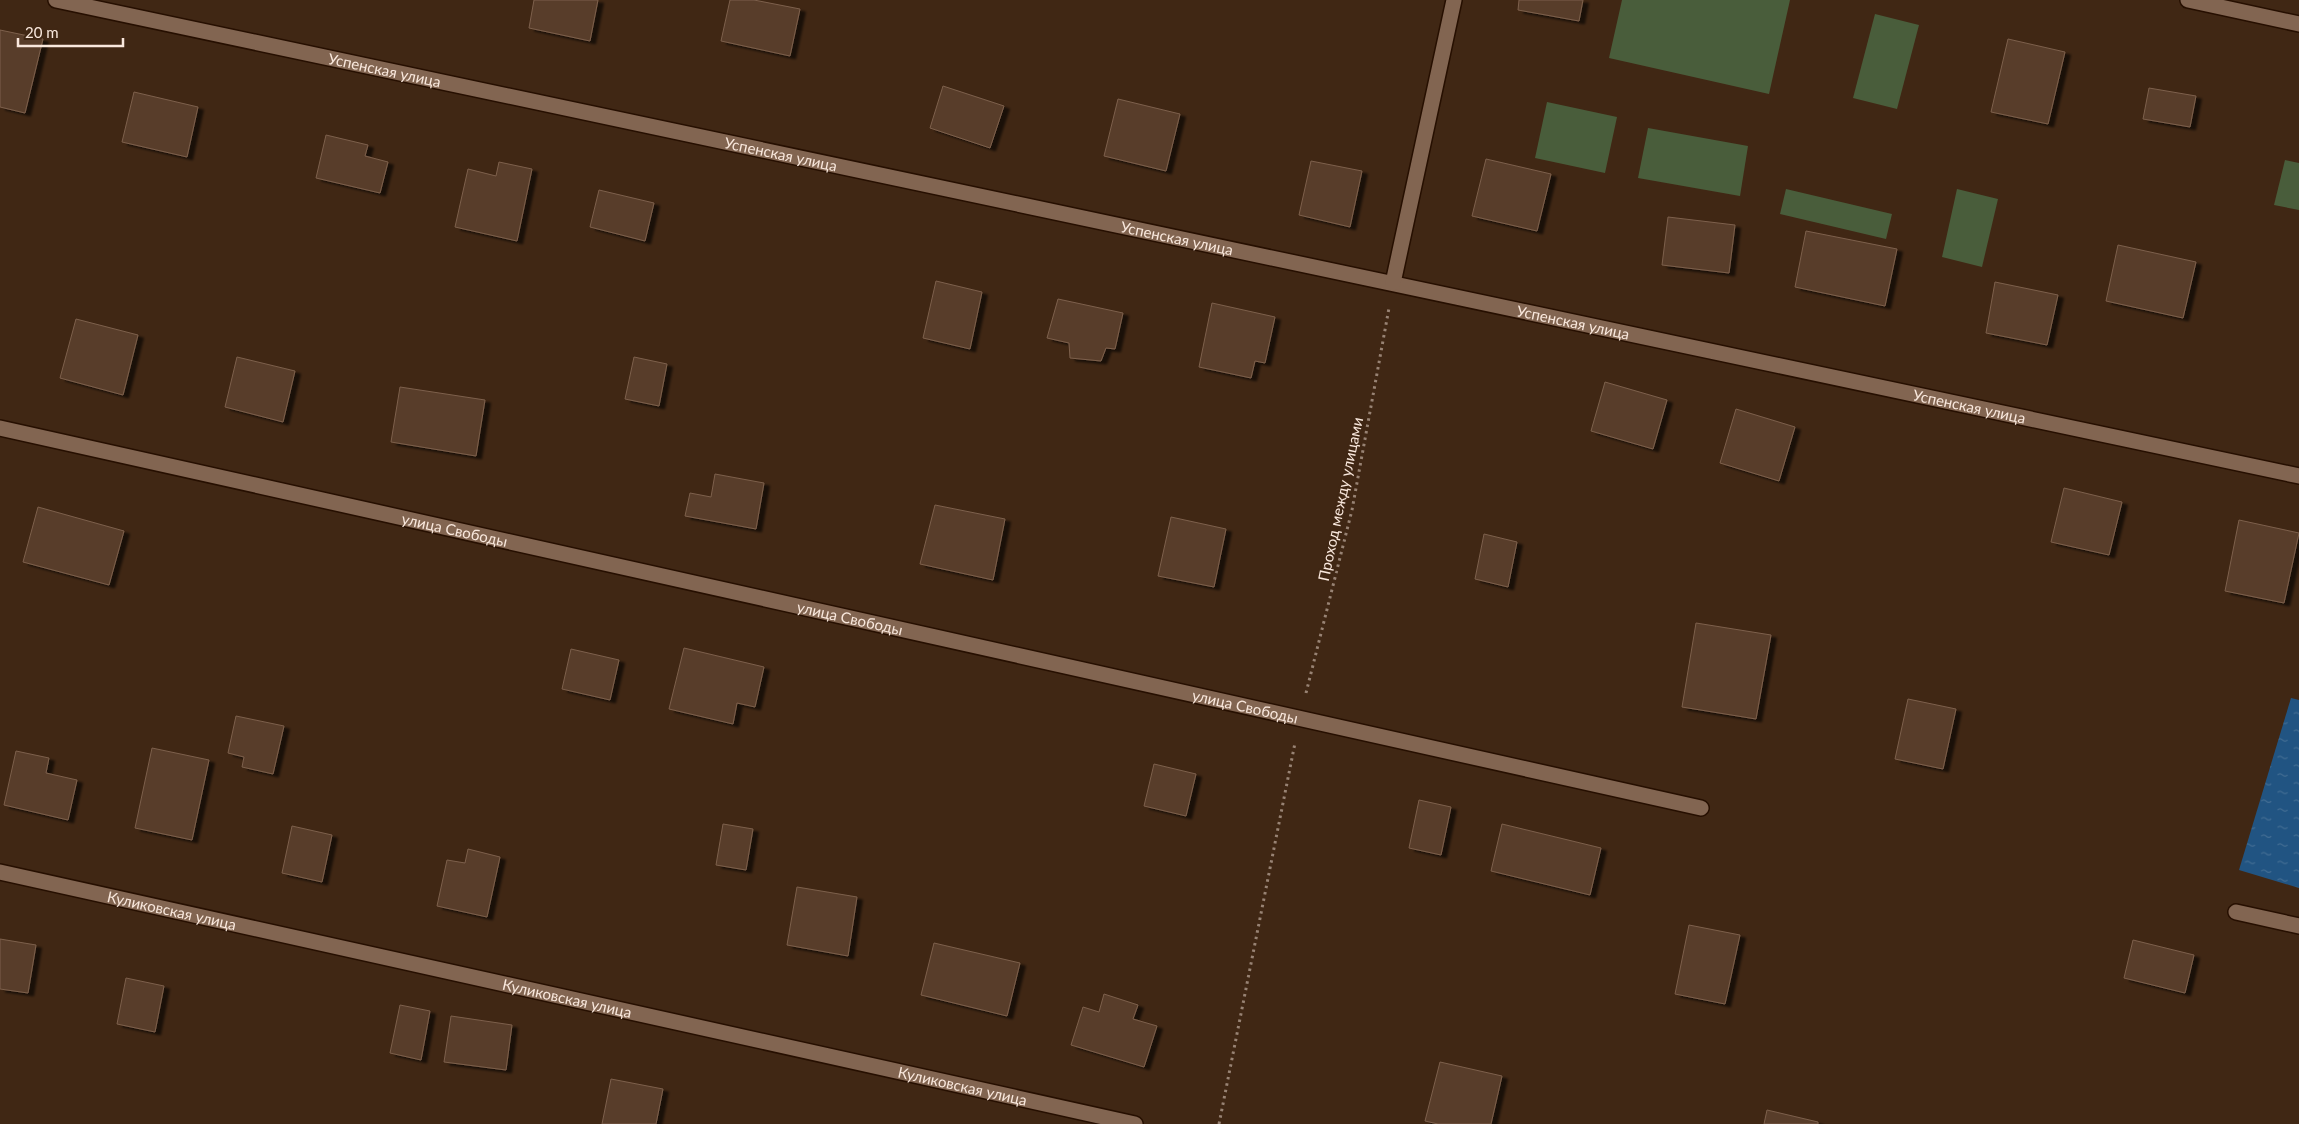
<svg xmlns="http://www.w3.org/2000/svg" width="2299" height="1124" viewBox="0 0 2299 1124" font-family="Lato,sans-serif">
<defs>
<pattern id="water-ripples" width="26" height="14" patternUnits="userSpaceOnUse" patternTransform="scale(1.25)"><rect width="26" height="14" fill="#215482"/><path d="M2 4q2-2 4 0t4 0M15 11q2-2 4 0t4 0" fill="none" stroke="#426d93"/></pattern>
<filter id="shadow"><feDropShadow dx="5.5" dy="3" stdDeviation="1" flood-color="#0009"/></filter>
</defs>
<rect width="100%" height="100%" fill="#402714"/>
<g fill="#495d3b">
<path d="M1622 0H1790L1769 94 1609 58Z"/>
<path d="M1875 14 1919 25 1897 109 1853 98Z"/>
<path d="M1547 102 1617 117 1605 173 1535 158Z"/>
<path d="M1648 128 1748 146 1740 196 1638 178Z"/>
<path d="M2285 160 2299 163V210L2274 205Z"/>
<path d="M1786 189 1892 214 1886 239 1780 214Z"/>
<path d="M1957 189 1998 199 1982 267 1942 257Z"/>
</g>
<path fill="url(#water-ripples)" d="M2291 698 2299 700V888L2239 870Z"/>
<g fill="#583d2a" stroke="#7d604c" filter="url(#shadow)">
<path d="M534 0H598L590 41 529 28Z"/>
<path d="M730 0H754L800 9 790 56 721 41Z"/>
<path d="M1519 0H1583L1579 21 1518 10Z"/>
<path d="M0 30 43 39 25 113 0 107Z"/>
<path d="M2008 39 2065 52 2048 124 1991 112Z"/>
<path d="M943 86 1004 106 990 148 930 128Z"/>
<path d="M2149 88 2196 96 2190 127 2143 119Z"/>
<path d="M134 92 198 107 187 157 122 142Z"/>
<path d="M1118 99 1180 114 1166 171 1104 156Z"/>
<path d="M326 135 368 145 365 156 388 162 380 193 316 178Z"/>
<path d="M1486 159 1551 174 1537 231 1472 216Z"/>
<path d="M1311 161 1362 171 1350 227 1299 215Z"/>
<path d="M499 162 532 169 517 241 455 227 468 169 496 176Z"/>
<path d="M599 190 654 203 645 241 590 227Z"/>
<path d="M1668 217 1735 225 1729 273 1662 265Z"/>
<path d="M1806 231 1897 249 1885 306 1795 287Z"/>
<path d="M2118 245 2196 262 2183 318 2106 301Z"/>
<path d="M936 281 982 292 970 349 923 338Z"/>
<path d="M1995 282 2058 295 2047 345 1986 333Z"/>
<path d="M1058 299 1123 313 1115 349 1106 348 1101 361 1070 358 1069 343 1047 338Z"/>
<path d="M1212 303 1275 317 1265 363 1255 361 1251 378 1199 367Z"/>
<path d="M76 319 138 335 123 395 60 378Z"/>
<path d="M237 357 295 371 283 422 225 407Z"/>
<path d="M634 357 667 364 659 406 625 399Z"/>
<path d="M1605 382 1667 400 1653 449 1591 431Z"/>
<path d="M400 387 485 400 476 456 391 442Z"/>
<path d="M1736 409 1795 427 1779 481 1720 463Z"/>
<path d="M715 474 764 483 756 529 685 516 690 493 711 497Z"/>
<path d="M2064 488 2122 502 2109 555 2051 542Z"/>
<path d="M935 505 1005 519 993 580 920 564Z"/>
<path d="M38 507 124 531 109 585 23 562Z"/>
<path d="M1171 517 1226 529 1214 587 1158 576Z"/>
<path d="M2239 520 2299 533 2284 603 2225 591Z"/>
<path d="M1484 534 1517 542 1508 587 1475 579Z"/>
<path d="M1696 623 1771 635 1756 719 1682 707Z"/>
<path d="M684 648 764 667 755 707 737 703 733 724 669 709Z"/>
<path d="M571 649 619 660 610 700 562 689Z"/>
<path d="M1908 699 1956 709 1943 769 1895 759Z"/>
<path d="M236 716 284 726 273 774 242 767 244 757 228 753Z"/>
<path d="M152 748 209 760 192 840 135 828Z"/>
<path d="M16 751 49 758 46 773 77 780 68 820 4 805Z"/>
<path d="M1154 764 1196 774 1186 816 1144 806Z"/>
<path d="M1419 800 1451 807 1441 855 1409 848Z"/>
<path d="M723 824 753 829 746 870 716 865Z"/>
<path d="M1502 824 1601 848 1590 895 1491 871Z"/>
<path d="M292 826 332 835 322 882 282 873Z"/>
<path d="M468 849 500 857 487 917 437 906 447 860 465 863Z"/>
<path d="M797 887 857 897 848 956 787 945Z"/>
<path d="M1689 925 1740 935 1725 1004 1675 994Z"/>
<path d="M0 939 36 945 28 993 0 989Z"/>
<path d="M2133 940 2194 955 2185 993 2124 978Z"/>
<path d="M934 943 1020 963 1007 1016 921 995Z"/>
<path d="M126 978 164 986 155 1032 117 1024Z"/>
<path d="M1104 994 1138 1005 1133 1019 1157 1026 1144 1067 1071 1045 1083 1007 1099 1012Z"/>
<path d="M400 1005 430 1011 421 1060 390 1053Z"/>
<path d="M451 1016 512 1025 506 1070 444 1062Z"/>
<path d="M1440 1062 1502 1076 1491 1124H1438L1425 1121Z"/>
<path d="M611 1079 663 1089 656 1124H602Z"/>
<path d="M1767 1110 1818 1122V1124H1764Z"/>
</g>
<g fill="none" stroke-linecap="round" stroke-linejoin="round">
<g stroke="#260f00" stroke-width="18">
<g id="minor">
<path id="s1" d="M56 0 2299 476"/>
<path d="M2188 0 2299 24"/>
<path d="M1393 283 1454 0"/>
<path id="s2" d="M0 428 1701 808"/>
<path id="s3" d="M0 872 1135 1124"/>
<path d="M2236 912 2299 926"/>
</g>
</g>
<g stroke="#988374" stroke-width="3" stroke-dasharray="2.5 4" stroke-linecap="butt">
<path d="M1306 693 1352 510 1389 308"/>
<path d="M1219 1124 1295 743"/>
</g>
<use href="#minor" stroke="#826551" stroke-width="15"/>
</g>
<g text-anchor="middle" dominant-baseline="central" stroke-width="4" stroke-linejoin="round" paint-order="stroke">
<g font-size="15" fill="#f9e8dd" stroke="#402714">
<text stroke="none"><textPath href="#s1" startOffset="336">Успенская улица</textPath></text>
<text stroke="none"><textPath href="#s1" startOffset="741">Успенская улица</textPath></text>
<text stroke="none"><textPath href="#s1" startOffset="1146">Успенская улица</textPath></text>
<text stroke="none"><textPath href="#s1" startOffset="1551">Успенская улица</textPath></text>
<text stroke="none"><textPath href="#s1" startOffset="1956">Успенская улица</textPath></text>
<text transform="translate(1340 499) rotate(-78)">Проход между улицами</text>
<text stroke="none"><textPath href="#s2" startOffset="466">улица Свободы</textPath></text>
<text stroke="none"><textPath href="#s2" startOffset="871">улица Свободы</textPath></text>
<text stroke="none"><textPath href="#s2" startOffset="1276">улица Свободы</textPath></text>
<text stroke="none"><textPath href="#s3" startOffset="176">Куликовская улица</textPath></text>
<text stroke="none"><textPath href="#s3" startOffset="581">Куликовская улица</textPath></text>
<text stroke="none"><textPath href="#s3" startOffset="986">Куликовская улица</textPath></text>
</g>
</g>
<path d="M18 38v8h105v-8" fill="none" stroke="#f9e8dd" stroke-width="2.5"/>
<text x="25" y="38" font-size="15" fill="#f9e8dd" stroke="#402714" stroke-width="4" paint-order="stroke">20 m</text>
</svg>
